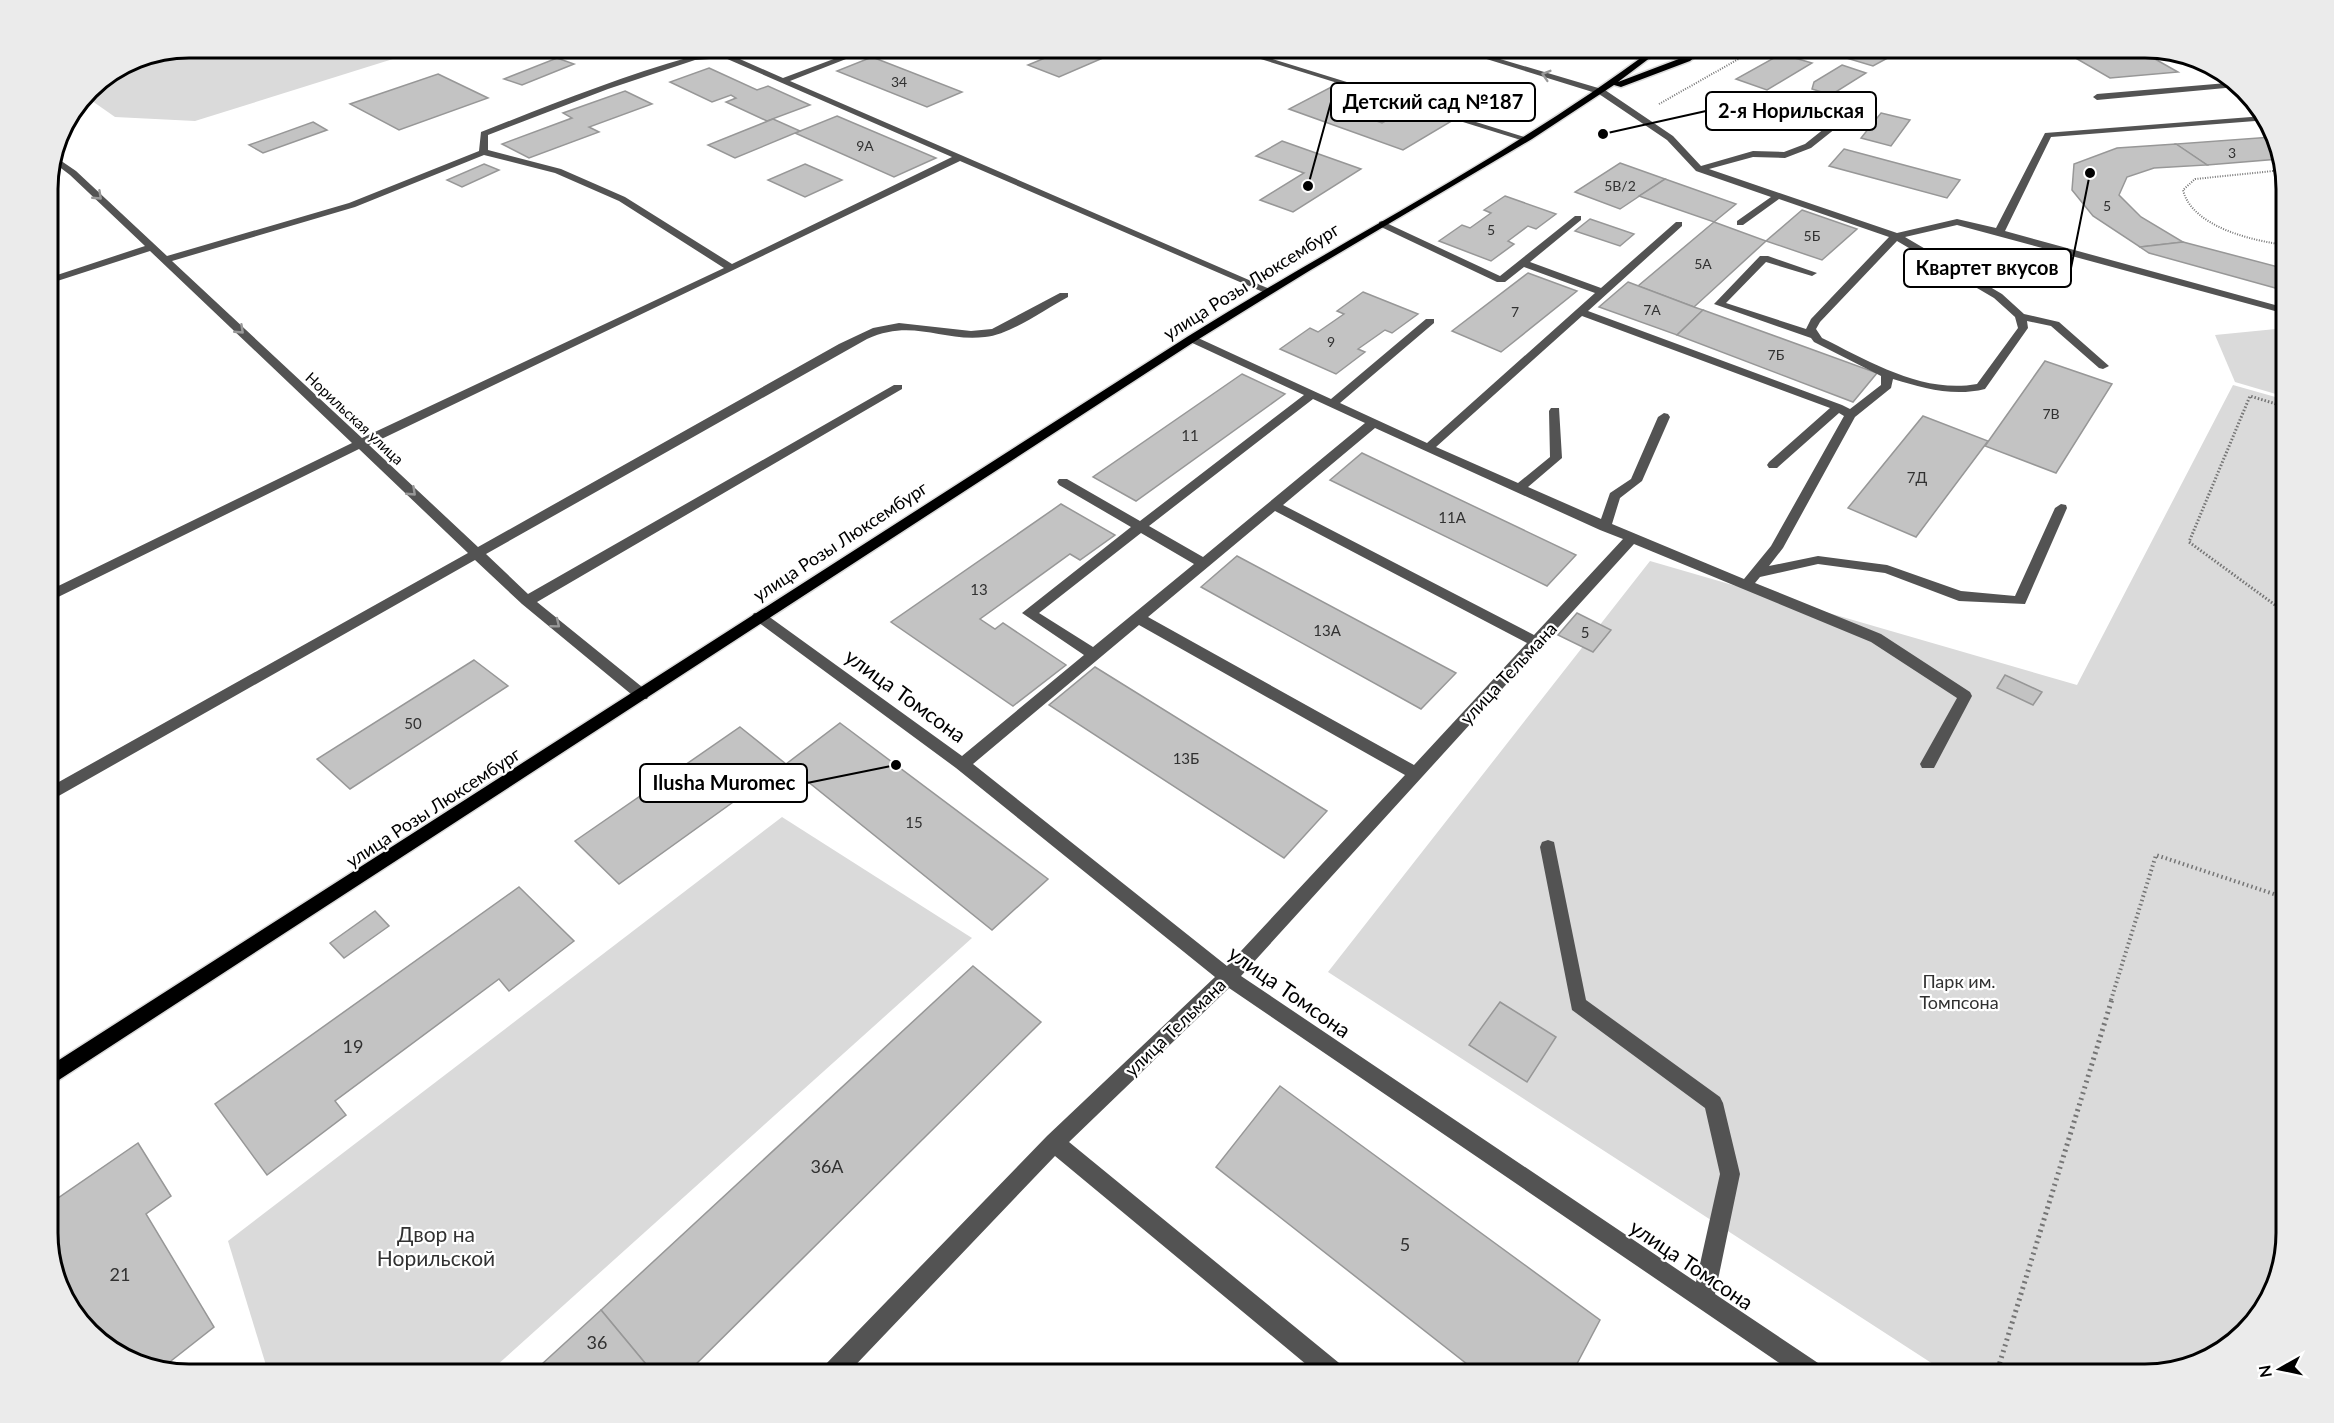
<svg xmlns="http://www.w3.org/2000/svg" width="2334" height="1423" viewBox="0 0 2334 1423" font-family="Lato,sans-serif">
<rect width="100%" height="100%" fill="#fff"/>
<g fill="#dadada">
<path d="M189 48H428L195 121 115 117 85 96 90 89 135 59Z"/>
<path d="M2286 328V397L2235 382 2215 335Z"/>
<path d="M2233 385 2286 400V1234L2267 1305 2215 1356 2145 1375H1950L1328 972 1650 561 2077 685Z"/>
<path d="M782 817 972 938 486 1375H269L228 1241Z"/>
</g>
<g fill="#c3c3c3" stroke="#979797" stroke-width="1.5">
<path d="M798 48H850L823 58Z"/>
<path d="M1069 48H1126L1059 77 1028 65Z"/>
<path d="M1828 48H1906L1873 66 1823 51Z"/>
<path d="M2139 50 2178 72 2110 78 2072 56Z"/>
<path d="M1781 54 1812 63 1767 90 1736 79Z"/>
<path d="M872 57 962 92 927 107 837 71Z"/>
<path d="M557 58 574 64 522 85 504 79Z"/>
<path d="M1842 65 1866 73 1831 95 1812 89 1814 82Z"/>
<path d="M709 68 757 90 768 86 810 105 767 121 726 102 736 98 731 95 712 102 670 82Z"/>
<path d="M438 74 488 98 399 130 350 104Z"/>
<path d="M1337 84 1379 98 1361 108 1353 105 1345 110 1382 123 1391 118 1378 113 1395 104 1450 122 1403 150 1289 109Z"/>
<path d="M625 91 652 104 589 127 599 132 529 158 502 144 572 118 563 113Z"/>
<path d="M1881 113 1910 120 1891 146 1861 138Z"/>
<path d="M837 116 936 158 894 177 795 133Z"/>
<path d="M773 119 800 131 735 158 708 145Z"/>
<path d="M313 122 327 130 263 153 249 145Z"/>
<path d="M2272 137 2279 159 2207 165 2176 144Z"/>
<path d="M1282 141 1361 169 1293 212 1260 200 1304 173 1256 156Z"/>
<path d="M2176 144 2207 165 2154 168 2127 177 2119 195 2141 217 2183 242 2140 247 2093 216 2072 190 2074 164 2117 148Z"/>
<path d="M1844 149 1960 180 1947 198 1829 166Z"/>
<path d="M1620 163 1665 179 1620 209 1575 192Z"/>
<path d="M484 164 499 170 462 187 447 180Z"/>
<path d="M805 164 842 180 805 197 768 180Z"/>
<path d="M1665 179 1736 204 1714 222 1639 196Z"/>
<path d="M1505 196 1556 214 1536 229 1528 226 1508 241 1514 244 1491 261 1439 241 1462 225 1470 228 1491 213 1484 210Z"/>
<path d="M1802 210 1857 229 1822 260 1766 241Z"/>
<path d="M1590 219 1634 234 1620 246 1575 231Z"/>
<path d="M1714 222 1766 241 1694 307 1638 286Z"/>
<path d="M2183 242 2286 269V291L2149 253 2140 247Z"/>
<path d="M1528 273 1577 291 1501 352 1452 331Z"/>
<path d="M1628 282 1694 307 1703 310 1677 335 1599 307Z"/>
<path d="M1363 292 1418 314 1392 333 1385 330 1358 349 1365 352 1336 374 1280 349 1310 328 1318 332 1344 314 1337 311Z"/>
<path d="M1703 310 1877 373 1853 402 1677 335Z"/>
<path d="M2045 361 2112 384 2056 473 1985 446Z"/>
<path d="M1242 374 1285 394 1136 501 1093 477Z"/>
<path d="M1923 416 1988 441 1916 537 1848 508Z"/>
<path d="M1362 453 1576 555 1547 586 1330 480Z"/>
<path d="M1061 504 1115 535 1080 560 1070 554 980 619 995 629 1003 623 1066 665 1013 706 891 622Z"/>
<path d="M1237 556 1456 673 1421 709 1201 587Z"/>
<path d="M1577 613 1611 630 1593 652 1558 635Z"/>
<path d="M474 660 508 686 350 789 317 759Z"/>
<path d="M1095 667 1327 811 1284 858 1049 705Z"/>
<path d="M2005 675 2042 692 2033 705 1997 688Z"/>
<path d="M840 723 1048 879 992 930 786 764Z"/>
<path d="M740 727 786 764 619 884 575 841Z"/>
<path d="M519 887 574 941 509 991 499 979 335 1101 346 1115 267 1175 215 1104Z"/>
<path d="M375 911 389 926 344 958 330 943Z"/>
<path d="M973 966 1041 1022 685 1375H655L601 1310Z"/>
<path d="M1500 1002 1556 1037 1527 1082 1469 1045Z"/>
<path d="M1280 1086 1600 1320 1571 1375H1481L1216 1167Z"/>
<path d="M138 1143 171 1196 146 1214 214 1327 162 1368 118 1356 67 1305 48 1243V1205Z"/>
<path d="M601 1310 655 1375H530Z"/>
</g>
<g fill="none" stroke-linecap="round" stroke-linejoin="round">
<g stroke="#dbdbdb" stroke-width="3">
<path id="major" d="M1654 48H1663L1618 82 1684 57 1697 48H1706L1690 61 1621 87 1614 85 1532 139 1309 271 1194 342 48 1087V1067L1187 337C1342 240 1507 158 1654 48Z"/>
</g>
<g stroke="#757575" stroke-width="2" stroke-dasharray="1 1.5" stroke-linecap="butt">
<path d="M1659 104 1758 48"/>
<path d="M2283 170 2195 179 2183 190C2192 227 2253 241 2286 245"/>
</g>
<path stroke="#757575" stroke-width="3" stroke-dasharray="1.5 2" stroke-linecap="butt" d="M2286 407 2250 396 2189 542 2286 613"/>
<path stroke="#757575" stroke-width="4" stroke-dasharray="1.5 3" stroke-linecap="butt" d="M2111 1000 2156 855 2286 898"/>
<path stroke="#757575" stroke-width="5" stroke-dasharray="2 4" stroke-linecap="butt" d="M1996 1375 2112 999"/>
<g fill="#535353" fill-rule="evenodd">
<path d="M740 48H751L733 56 783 78 863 48H874L790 81 1272 290 1263 292 960 161 369 445 478 547 839 344 873 328 899 323 971 331 992 329 1060 293H1068V297C1044 310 1011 334 985 337 941 342 913 318 867 339L486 554 528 594 894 385H902V389L537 602 647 691 649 695 647 699H637L522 604 475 560 48 802V788L468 553 359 449 48 602V591L352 443 150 251 48 284V278L145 246 70 175 53 162 54 156 76 171 167 256 349 203 479 151 481 132C550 105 619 77 690 57 707 52 723 54 740 48ZM725 58 952 157 732 264 625 197 561 169 488 150V135L608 89 695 60ZM484 155 555 173 619 201 724 268 362 438 172 261 355 207Z"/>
<path d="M1225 48H1237L1531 139 1524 141Z"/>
<path d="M1451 48H1463L1605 90 1673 136 1701 166 1753 151 1784 152 1805 144 1859 101H1865V105L1811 148 1785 158 1753 157 1709 169 1897 233 1957 219 1996 228 2045 133 2264 116 2268 120 2051 137 2005 231 2286 308V314L1957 225 1905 237 2002 294 2024 314 2059 322 2109 366 2103 369 2099 368 2051 326 2027 321 2028 328 1985 389C1953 397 1923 388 1893 379L1891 388 1855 417 1783 548 1769 566 1818 556 1887 565 1961 591 2015 596 2055 508 2061 504 2066 505 2067 508 2025 604 1959 601 1885 573 1818 564 1760 577 1755 583 1881 634 1970 692 1972 696 1934 768H1922L1920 764 1957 698 1871 642 1634 544 1241 976 1696 1282 1720 1174 1705 1108 1572 1010 1540 847 1542 842 1548 840 1554 842 1586 1000 1720 1097 1723 1103 1740 1174 1715 1294 1824 1367 1827 1375H1797L1229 988 1069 1142 1344 1367 1347 1375H1319L1055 1156 846 1375H820L823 1367 1047 1136 1215 977 956 768 754 619 752 616 754 613H764L962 756 1084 655 1022 613 1131 527 1059 485 1057 482 1059 479H1067L1140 521 1304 395 1188 341V337H1196L1331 399 1426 319H1434V323L1340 403 1427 443 1595 293 1524 267 1505 282H1497L1379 226V222L1382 221 1500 276 1575 216H1581V220L1530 262 1601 288 1676 222H1682V226L1588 311 1842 405 1850 409 1881 385V376L1814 342 1811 338 1714 304 1760 256H1768L1817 273 1812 276 1766 262 1726 303 1806 329 1811 319 1889 237 1779 199 1743 225H1737V221L1771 197 1696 171 1667 140 1599 94ZM1897 241 1994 298 2015 317 2018 328 1977 384C1922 394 1869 361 1822 338L1816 329 1820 322ZM1582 316 1830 408 1769 462 1767 465 1769 468H1777L1839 413 1844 416 1771 546 1744 579 1612 524 1620 498 1642 481 1670 417 1668 414 1664 413 1658 417 1631 479 1610 493 1601 519 1528 487 1562 458 1559 408H1551L1549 411 1550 457 1518 483 1436 447ZM1313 399 1365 423 1203 557 1149 526ZM1375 428 1600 530 1623 539 1534 635 1283 505ZM1275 511 1527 643 1414 765 1148 617ZM1141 533 1194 564 1093 647 1039 613ZM1139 625 1405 775 1227 966 973 764Z"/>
<path d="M2191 61C2210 64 2222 74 2236 87L2097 100 2093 97 2097 94 2227 83Z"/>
</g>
<use href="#major" fill="#000" fill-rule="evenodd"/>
</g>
<defs><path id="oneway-chevron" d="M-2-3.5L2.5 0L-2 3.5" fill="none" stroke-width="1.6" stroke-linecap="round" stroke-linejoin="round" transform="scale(1.5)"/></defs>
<g stroke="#989898">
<use href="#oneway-chevron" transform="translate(1546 75) rotate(-163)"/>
<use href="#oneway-chevron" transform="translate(98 196) rotate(43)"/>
<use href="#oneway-chevron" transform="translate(240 330) rotate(43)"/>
<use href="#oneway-chevron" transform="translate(412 492) rotate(43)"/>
<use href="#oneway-chevron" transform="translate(556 624) rotate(39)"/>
</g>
<g text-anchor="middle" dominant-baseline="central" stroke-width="4.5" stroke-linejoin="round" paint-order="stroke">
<g font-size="14" fill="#313131">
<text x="899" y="81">34</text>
<text x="865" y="145">9А</text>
<text x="2232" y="152">3</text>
<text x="1620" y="185">5В/2</text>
<text x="2107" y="205">5</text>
<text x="1491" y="229">5</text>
<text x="1812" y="235">5Б</text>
<text x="1703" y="263">5А</text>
<text x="1652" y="309">7А</text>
<text x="1515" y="311">7</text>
<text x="1331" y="341">9</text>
<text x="1776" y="354">7Б</text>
<text x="2051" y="413">7В</text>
</g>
<g font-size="15" fill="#000" stroke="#fff">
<text transform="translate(355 418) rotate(43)">Норильская улица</text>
</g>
<g font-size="15" fill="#313131">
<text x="1190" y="435">11</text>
<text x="1917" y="477">7Д</text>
<text x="1452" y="517">11А</text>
<text x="979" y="589">13</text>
<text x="1327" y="630">13А</text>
<text x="1585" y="632">5</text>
<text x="413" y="723">50</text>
<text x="1186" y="758">13Б</text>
<text x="914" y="822">15</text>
</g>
<g font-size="18" fill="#000" stroke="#fff">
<text transform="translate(1251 281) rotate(-32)">улица Розы Люксембург</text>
<text transform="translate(840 541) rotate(-33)">улица Розы Люксембург</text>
<text transform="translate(1508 673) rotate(-47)">улица Тельмана</text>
<text transform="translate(433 807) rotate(-33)">улица Розы Люксембург</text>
<text transform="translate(1175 1027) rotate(-44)">улица Тельмана</text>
</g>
<g font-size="18" fill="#313131" stroke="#fff">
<text x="1959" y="981">Парк им.<tspan x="1959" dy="21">Томпсона</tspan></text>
</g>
<g font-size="18" fill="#313131">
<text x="353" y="1046">19</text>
<text x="827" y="1166">36А</text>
<text x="1405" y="1244">5</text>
<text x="120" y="1274">21</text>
<text x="597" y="1342">36</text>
</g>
<g font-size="21" fill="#000" stroke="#fff">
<text transform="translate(906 695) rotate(36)">улица Томсона</text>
<text transform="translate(1290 991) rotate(35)">улица Томсона</text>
<text transform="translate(1692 1264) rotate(34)">улица Томсона</text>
</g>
<g font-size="21" fill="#313131" stroke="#fff">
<text x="436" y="1233">Двор на<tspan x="436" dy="24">Норильской</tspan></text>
</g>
</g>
<path d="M0 0H2334V1423H0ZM189 58H2145A131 131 0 0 1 2276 189V1233A131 131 0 0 1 2145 1364H189A131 131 0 0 1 58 1233V189A131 131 0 0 1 189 58Z" fill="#ebebeb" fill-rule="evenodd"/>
<path fill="none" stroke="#000" stroke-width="3" d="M189 58H2145A131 131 0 0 1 2276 189V1233A131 131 0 0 1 2145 1364H189A131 131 0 0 1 58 1233V189A131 131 0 0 1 189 58Z"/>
<path fill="none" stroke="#000" stroke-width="2" d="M1308 186L1331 102M1603 134L1706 111M2090 173L2071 268M896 765L807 783"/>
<g fill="#000" stroke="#fff" stroke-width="2">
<circle cx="1308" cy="186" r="6"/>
<circle cx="1603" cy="134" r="6"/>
<circle cx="2090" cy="173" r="6"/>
<circle cx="896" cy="765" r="6"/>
</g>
<g fill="#fff" stroke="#000" stroke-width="2">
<rect x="1331" y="83" width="204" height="38" rx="6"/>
<rect x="1706" y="92" width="170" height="38" rx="6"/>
<rect x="1904" y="249" width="167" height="38" rx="6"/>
<rect x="640" y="764" width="167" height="38" rx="6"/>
</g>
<g font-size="20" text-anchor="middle" font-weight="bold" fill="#000">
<text x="1433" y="109">Детский сад №187</text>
<text x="1791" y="118">2-я Норильская</text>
<text x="1987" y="275">Квартет вкусов</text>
<text x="724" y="790">Ilusha Muromec</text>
</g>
<g transform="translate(2280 1369) rotate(261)" stroke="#ffffff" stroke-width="4.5" paint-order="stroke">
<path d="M0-4.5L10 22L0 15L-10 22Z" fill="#000000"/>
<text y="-9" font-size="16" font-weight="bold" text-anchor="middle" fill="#000000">N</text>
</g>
</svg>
